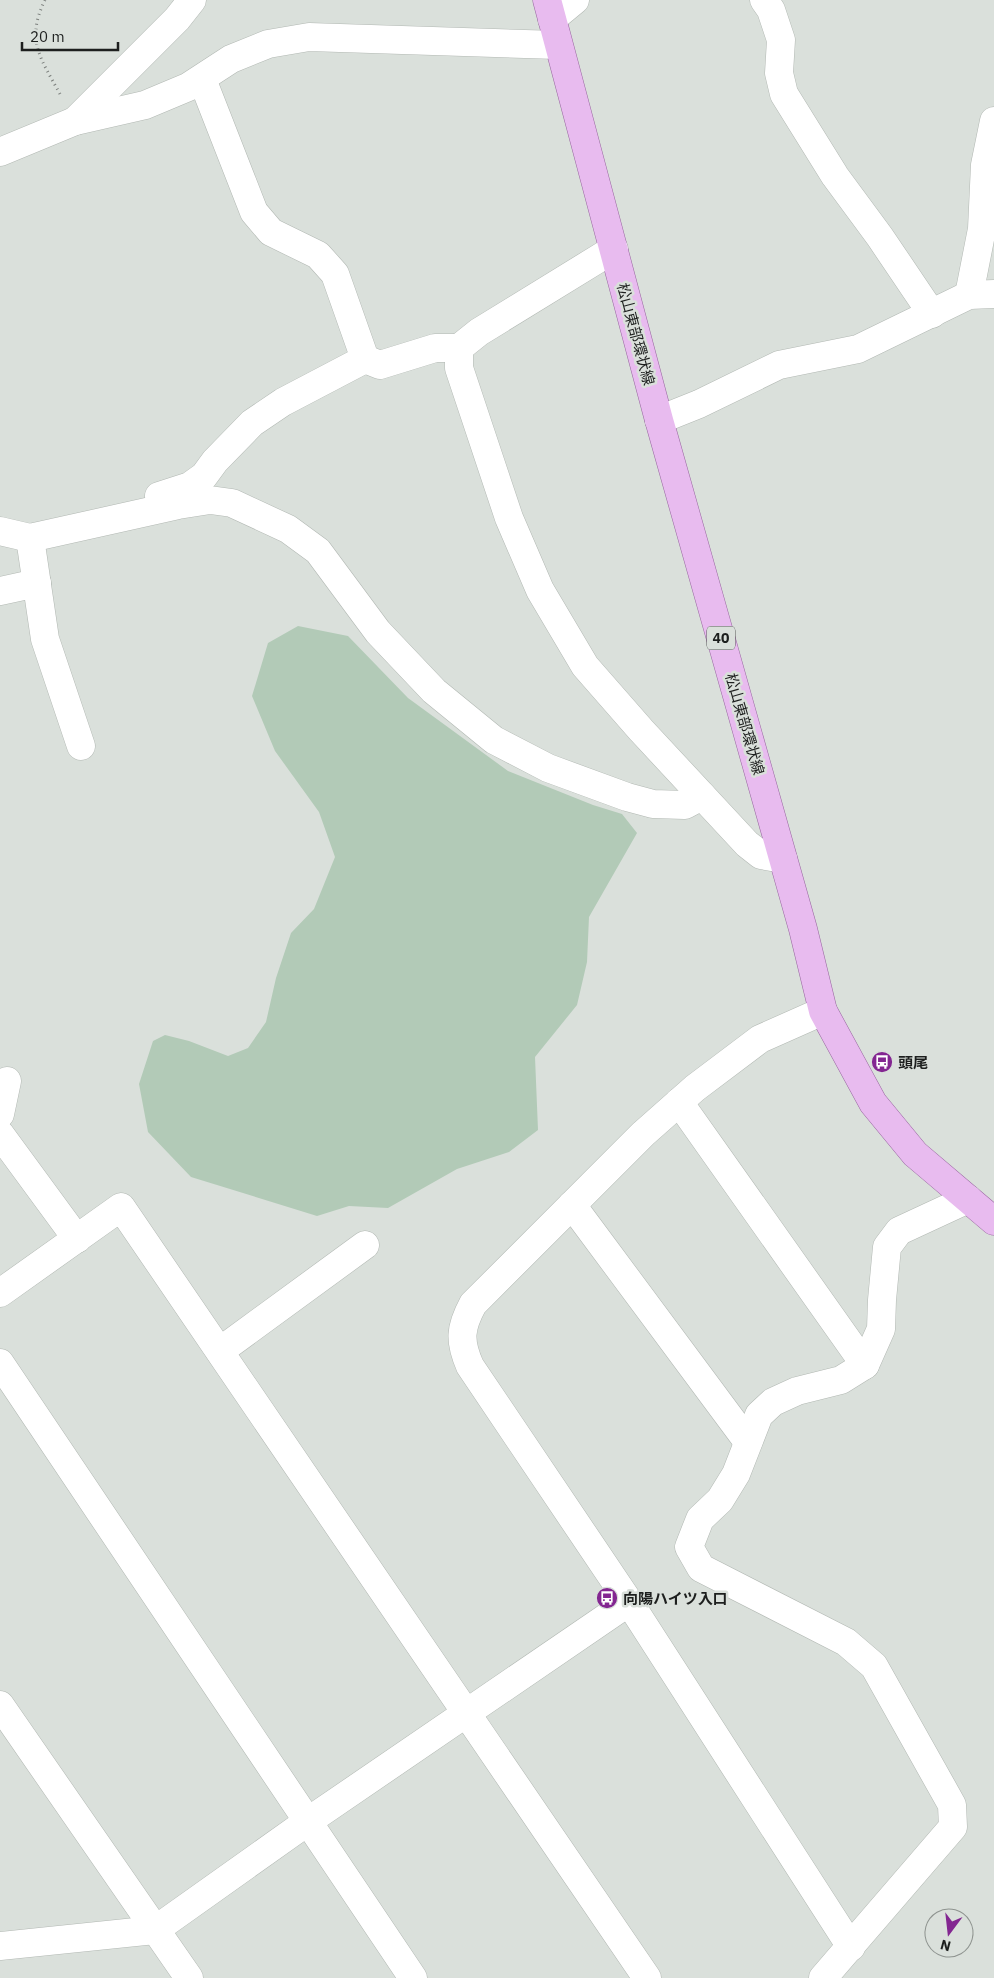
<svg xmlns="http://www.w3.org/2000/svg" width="994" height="1978" viewBox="0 0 994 1978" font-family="'IBM Plex Sans','Noto Sans JP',sans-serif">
<rect width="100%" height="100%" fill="#dae0db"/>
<path fill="#b2cab7" d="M298 626 348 636 408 698 508 771 593 805 622 814 637 833 589 917 587 962 577 1005 535 1057 538 1130 509 1152 457 1169 388 1208 349 1206 317 1216 191 1177 148 1132 139 1084 153 1041 165 1035 189 1041 228 1056 248 1048 266 1022 276 978 291 933 314 909 335 857 319 812 275 751 252 696 268 643Z"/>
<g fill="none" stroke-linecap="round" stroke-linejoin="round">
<g stroke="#b2b8b3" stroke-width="29">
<g id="minor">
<path d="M764 0 771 10 781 40 779 73 784 94 835 176 880 237 932 314"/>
<path d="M552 19 575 0"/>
<path d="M75 121 177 19 192 0"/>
<path d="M0 152 75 121 145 105 188 87 231 59 268 44 309 37 558 45"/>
<path d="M614 249 479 332 459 348V368L509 518 540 590 585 666 641 730 747 844 761 855 783 859"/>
<path d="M969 295 982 229 985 165 994 121"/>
<path d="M365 359 380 365 435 348H459"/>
<path d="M659 420 699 404 779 365 858 349 969 295 994 294"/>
<path d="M159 496 190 486 204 476 215 461 252 423 283 402 365 359 335 274 318 255 271 232 254 212 202 79"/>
<path d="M0 531 30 538 178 505 210 500 232 503 288 529 318 551 378 632 434 691 494 740 548 768 627 797 653 804 685 805 702 796"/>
<path d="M30 538 45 639 81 746"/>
<path d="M0 591 37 583"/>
<path d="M823 1011 760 1039 695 1088 643 1134 473 1304C460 1328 459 1341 470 1366L629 1602 851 1947"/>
<path d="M679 1102 865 1365"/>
<path d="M0 1114 7 1081"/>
<path d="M0 1134 77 1239"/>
<path d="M572 1205 748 1442"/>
<path d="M0 1293 121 1207 647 1978"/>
<path d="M220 1351 365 1245"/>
<path d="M0 1363 413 1978"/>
<path d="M0 1705 189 1978"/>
<path d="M0 1946 155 1930 307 1822 629 1602"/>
<path d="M823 1978 953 1827 952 1805 874 1666 846 1642 701 1568 689 1547 700 1519 720 1500 736 1474 759 1415 773 1402 797 1391 841 1380 865 1365 881 1329 882 1300 887 1247 899 1231 968 1199"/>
</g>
</g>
<g stroke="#97679f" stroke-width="29">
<path id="major" d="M547 0 659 420 803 929 823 1011 873 1103 915 1154 994 1221"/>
</g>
<path stroke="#7b7f7c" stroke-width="3" stroke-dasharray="1 4" stroke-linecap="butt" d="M45 0C25 40 41 59 60 94"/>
<use href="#minor" stroke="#fff" stroke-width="28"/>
<use href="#major" stroke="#e8bbef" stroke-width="28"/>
</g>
<defs>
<g id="bus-disc" transform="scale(1.125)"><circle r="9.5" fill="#832691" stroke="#dae0db"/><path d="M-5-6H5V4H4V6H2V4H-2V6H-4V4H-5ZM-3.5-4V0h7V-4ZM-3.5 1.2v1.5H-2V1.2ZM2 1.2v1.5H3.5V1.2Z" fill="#fff"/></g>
</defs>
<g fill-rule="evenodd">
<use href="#bus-disc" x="882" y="1062"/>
<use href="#bus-disc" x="607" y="1598"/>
</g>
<g text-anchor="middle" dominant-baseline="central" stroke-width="5" stroke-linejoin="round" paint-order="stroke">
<rect fill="#dae0db" stroke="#565957" stroke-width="1" x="707" y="626.5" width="28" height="23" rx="4"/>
<g font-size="14" font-weight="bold" fill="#1d1f1e">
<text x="721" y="638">40</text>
</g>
<g font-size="15" fill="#1d1f1e" stroke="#dae0db">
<text transform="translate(636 334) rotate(75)">松山東部環状線</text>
<text transform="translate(745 724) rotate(74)">松山東部環状線</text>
</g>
<g font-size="15" font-weight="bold" fill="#1d1f1e" stroke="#dae0db" text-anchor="start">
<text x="898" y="1062">頭尾</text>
<text x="623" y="1598">向陽ハイツ入口</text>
</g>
</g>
<g transform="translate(949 1933) rotate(195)"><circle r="24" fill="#dae0db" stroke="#8e938f"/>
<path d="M0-4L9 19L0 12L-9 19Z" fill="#832691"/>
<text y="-8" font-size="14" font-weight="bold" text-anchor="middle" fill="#1d1f1e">N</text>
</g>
<path d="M22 42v8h96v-8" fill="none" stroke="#1d1f1e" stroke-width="2.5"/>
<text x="30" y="42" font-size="15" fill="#1d1f1e" stroke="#dae0db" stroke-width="4" paint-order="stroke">20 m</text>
</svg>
